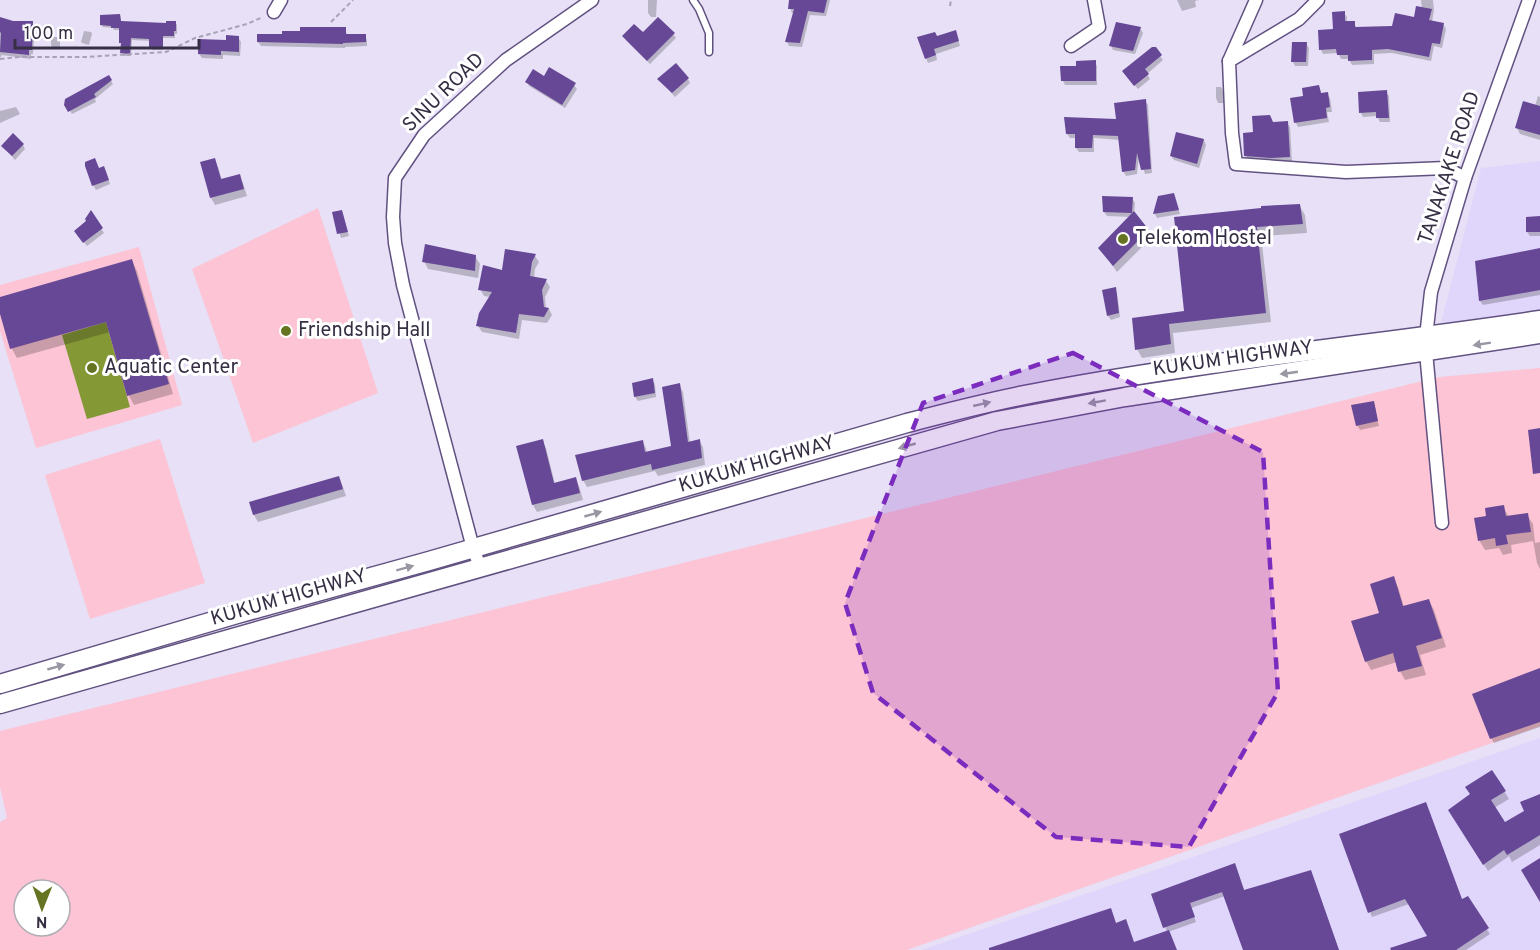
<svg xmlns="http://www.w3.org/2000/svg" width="1540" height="950" viewBox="0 0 1540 950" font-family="Overpass,sans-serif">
<rect width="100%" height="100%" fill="#e7e0f6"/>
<g fill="#e0d5fa">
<path d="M1540 161V312L1440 327 1481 168Z"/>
<path d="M1540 738V950H922L1462 765Z"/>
</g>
<g fill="#fcc4d4" fill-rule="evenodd">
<path d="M318 208 378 393 253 443 192 269Z"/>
<path d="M139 247 182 405 36 448 0 331V285Z"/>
<path d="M1540 368V726L907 950H0V822L7 818 0 787V731L1439 377ZM24 890H60V926H24Z"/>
<path d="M160 439 205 583 90 619 45 475Z"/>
</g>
<path fill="#859836" d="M106 322 130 407 87 419 62 335Z"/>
<g fill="#0003">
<path d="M648 0H657L656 17H651L648 13Z"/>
<path d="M791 0H830L826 16 810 15 802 47 789 46 787 42 794 13H792L790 8Z"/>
<path d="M1177 0H1199L1195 1 1196 7 1182 11Z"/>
<path d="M1421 0H1433L1434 10 1432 22 1443 24 1446 29 1442 48 1434 46 1431 61 1392 53 1374 54V64L1352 65 1349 59H1341L1338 53 1323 54 1321 50 1335 31 1344 13 1347 17V22H1354L1357 29 1394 27 1415 19 1422 9Z"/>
<path d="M120 15 121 22 168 25 175 22 177 25V34H175V38H163V50H152L151 41 132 40 131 56H123L122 53V46L121 43V30H114L113 28 103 27 101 25Z"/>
<path d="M0 19 13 22 32 23 35 27 33 54H31V59L2 55 0 58Z"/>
<path d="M345 28 347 35 365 36 367 40V46L345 47V48L261 46 258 42 283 35Z"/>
<path d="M1140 28 1143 33 1135 54 1113 50 1111 46Z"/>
<path d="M84 31 91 32 92 34 89 45 82 43 81 42Z"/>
<path d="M643 34H673L676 38 650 64 627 41 624 36Z"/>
<path d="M957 36 960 46 936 54 937 60 928 63 926 58 937 38Z"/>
<path d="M51 37H58L60 40V48H53L51 45Z"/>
<path d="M238 37 241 42 240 56 223 55V59L202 58 199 54Z"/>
<path d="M1293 43 1306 44 1309 48 1308 66H1295L1293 62Z"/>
<path d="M1155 49 1163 60 1147 74 1150 79 1138 89 1127 76Z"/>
<path d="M1095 62 1097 66V85H1065L1063 81 1078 67Z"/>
<path d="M109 77 113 84 95 99 96 102 72 114 66 104Z"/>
<path d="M659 79H688L690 83 675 97Z"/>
<path d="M527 82 574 85 577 89 565 108 529 86Z"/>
<path d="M1216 87H1221L1223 91 1224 103H1218L1216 98Z"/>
<path d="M1319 87 1322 95 1327 94 1330 98 1332 112H1327L1329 122 1298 127 1296 123 1292 99 1305 97Z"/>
<path d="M1386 92 1389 96 1390 122H1380L1377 116 1363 117 1361 113Z"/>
<path d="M1538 96 1540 97V140L1520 134 1517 128 1535 106Z"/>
<path d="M1145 101 1148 105 1152 173 1145 174 1139 156 1137 174 1126 176 1123 171 1120 140 1094 138V152H1079L1076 148V138H1070L1067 134 1117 121Z"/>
<path d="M16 107 20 114 0 123V111Z"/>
<path d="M1287 123 1290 127 1292 161 1274 162 1248 160 1246 156 1255 134 1273 124Z"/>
<path d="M1204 140 1206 145 1199 168 1174 160 1171 156Z"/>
<path d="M23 145 25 149 15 160 3 146Z"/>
<path d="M214 160 218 167 222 180 239 176 243 183 247 196 215 205 211 198Z"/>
<path d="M99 170 106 172 110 184 96 190 93 185Z"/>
<path d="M1132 198 1135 203 1134 214 1151 238 1117 272 1100 248 1131 217 1107 216 1104 212Z"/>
<path d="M1159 198 1175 199 1180 214 1157 218 1155 214Z"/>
<path d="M1299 205 1305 215 1307 233 1261 236 1271 322 1173 333 1175 353 1142 358 1137 349 1134 320 1186 312 1176 218Z"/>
<path d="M341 211 349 236 341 238 333 213Z"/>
<path d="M91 213 104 233 87 246 78 235Z"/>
<path d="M1540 218V236H1530L1527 232Z"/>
<path d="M1540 249V295L1483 305 1480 301 1476 262Z"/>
<path d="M506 250 535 256 539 262 535 269 534 278 546 281 550 287 545 297 546 309H549L552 315 547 323 522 320 519 339 482 332 478 326 490 297 484 296 480 289 503 271Z"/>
<path d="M475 256 480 264 478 278 428 269 424 261Z"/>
<path d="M132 261 137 271 173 394 134 405 129 396 110 332 17 358 12 349 0 309V299Z"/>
<path d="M1115 289 1117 293 1120 317 1111 320 1108 316 1104 291Z"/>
<path d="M652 380 655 384 656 397 638 401 635 397 633 385Z"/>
<path d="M679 385 683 392 690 443 699 441 703 447 705 465 658 476 655 471 587 487 583 480 642 441 646 448 647 453 673 447Z"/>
<path d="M1373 402 1375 407 1379 426 1360 430 1357 425Z"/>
<path d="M542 441 546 448 555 484 575 479 579 486 583 500 537 512 533 505Z"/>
<path d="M338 477 342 484 346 496 258 522 254 515 250 503Z"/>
<path d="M1503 507 1509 517 1527 515 1533 524 1535 543 1540 542V569L1537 563 1533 541 1511 545 1512 553 1503 555 1499 548 1485 550 1479 540 1488 518Z"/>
<path d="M1393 578 1398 587 1404 607 1429 601 1434 610 1446 647 1420 655 1426 675 1405 680 1400 671 1397 662 1371 670 1366 661Z"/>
<path d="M1540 670V727L1494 743 1491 738Z"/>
<path d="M1492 772 1509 799 1494 808 1504 824 1526 812 1540 796V845L1512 862 1509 856 1488 871 1450 810 1471 795Z"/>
<path d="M1341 835 1462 901 1467 898 1490 934 1466 950H1394L1429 937 1409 904 1372 917Z"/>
<path d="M1235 864 1245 892 1313 877 1339 950H1245L1225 896 1191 908 1196 922 1168 932 1176 950H1143L1167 932 1153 894Z"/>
</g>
<g fill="#664896">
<path d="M789 0H827L824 13 808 11 800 43 785 42 794 9H788Z"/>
<path d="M1416 6 1432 9 1429 20 1444 23 1440 44 1432 43 1429 57 1388 49 1372 50V60L1348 61V55H1337L1336 49 1319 50 1318 30 1333 29 1332 12 1345 11V21H1355V27L1392 26 1395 13 1414 17Z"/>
<path d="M120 14 121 21 166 23V21H176V31H174V36H163V48H149V39L131 38 130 54 120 53 121 43H119V28H111V26L100 25V15Z"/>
<path d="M0 17 13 21H33L32 50H29V55L0 52 1 33 0 32Z"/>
<path d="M658 17 675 33 647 61 622 36 634 24 643 32Z"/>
<path d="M1116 22 1141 27 1133 51 1109 46Z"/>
<path d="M300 27H346V34H366V42L343 43V44L257 42V34H282V31H300Z"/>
<path d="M956 30 959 41 934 49 936 55 925 59 917 37 935 32 937 36Z"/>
<path d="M226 35 239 36V52L221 51V55L198 54V39L226 40Z"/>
<path d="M1292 42H1307L1306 62H1291Z"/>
<path d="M1152 47H1156L1162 55 1145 69 1149 74 1134 86 1122 71Z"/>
<path d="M1096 60V81H1061L1060 66H1076V61Z"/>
<path d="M676 63 689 78 672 93 657 79Z"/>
<path d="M549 67 576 83 562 105 525 82 533 69 544 76Z"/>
<path d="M109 75 112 80 94 94 96 97 68 112 64 105 65 99Z"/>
<path d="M1319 85 1321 93 1328 92 1330 107 1326 108 1327 118 1294 123 1290 98 1303 96 1302 88Z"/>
<path d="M1387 90 1389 118H1376V112L1359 113 1358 92Z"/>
<path d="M1146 99 1151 169 1141 170 1137 153 1135 170 1122 172 1118 136 1093 135 1092 148H1075V134H1066L1064 117 1116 119 1114 103Z"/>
<path d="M1523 101 1540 106V135L1515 128Z"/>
<path d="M1270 115 1273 122 1288 121 1290 157 1271 158 1244 156 1243 133 1253 132 1252 116Z"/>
<path d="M1176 132 1204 139 1197 164 1170 156Z"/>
<path d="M13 133 24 144 12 156 1 146Z"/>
<path d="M95 158 99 168 104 166 109 180 92 186 85 166V162Z"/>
<path d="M215 158 221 179 240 174 244 189 210 198 200 162Z"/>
<path d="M1174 193 1179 210 1153 214 1158 196Z"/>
<path d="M1102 196 1133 197 1132 213 1103 212Z"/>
<path d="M1300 204 1303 224 1257 227 1266 313 1169 324 1171 344 1135 350 1132 318 1184 311 1174 217 1261 208V206Z"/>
<path d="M91 210 103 228 83 243 74 231 86 221 85 219Z"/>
<path d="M342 210 348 232 337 234 332 212Z"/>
<path d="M1134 211 1149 230 1113 266 1098 248Z"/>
<path d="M1540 216V232H1526V217Z"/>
<path d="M425 244 476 255 475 271 422 262Z"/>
<path d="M1540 248V290L1479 301 1475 261Z"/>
<path d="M505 249 536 254 532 262 530 276 547 279 542 290 544 307 549 308 544 317 519 314 516 333 476 326 479 313 492 292 478 290 483 265 502 270Z"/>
<path d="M132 259 169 384 127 396 106 322 10 349 0 314V297Z"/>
<path d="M1116 287 1119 313 1107 316 1102 290Z"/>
<path d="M653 378 655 393 634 397 632 383Z"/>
<path d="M680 383 688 442 700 439 702 458 652 470 651 464 582 481 575 455 643 440 645 452 671 446 662 387Z"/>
<path d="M1374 401 1378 421 1356 426 1351 405Z"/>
<path d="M1540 428V473L1533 474 1528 430Z"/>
<path d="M543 439 554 483 576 477 580 493 532 505 516 446Z"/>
<path d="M339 476 343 489 253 515 249 502Z"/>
<path d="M1504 505 1506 516 1528 513 1531 532 1506 535 1508 544 1496 546 1495 538 1478 541 1474 518 1486 516 1485 508Z"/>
<path d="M1394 576 1403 606 1429 599 1442 638 1416 646 1422 666 1398 672 1393 653 1365 662 1351 621 1379 613 1370 584Z"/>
<path d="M1540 668V722L1490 739 1472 694Z"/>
<path d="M1492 770 1506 791 1491 800 1505 822 1524 811 1520 802 1540 794V835L1507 855 1504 850 1483 865 1448 810 1470 794 1465 787Z"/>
<path d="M1426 802 1462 899 1468 896 1489 928 1456 950H1391L1390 948 1427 936 1405 899 1368 913 1339 834Z"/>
<path d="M1540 858V902L1521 870Z"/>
<path d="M1235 863 1244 890 1311 870 1339 950H1243L1222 892 1190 903 1195 917 1163 928 1151 894Z"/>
<path d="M1111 908 1116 923 1126 919 1134 942 1169 930 1177 950H989V948Z"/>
</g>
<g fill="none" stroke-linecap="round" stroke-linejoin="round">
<g stroke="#615180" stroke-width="9">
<path id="lane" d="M693 0 699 9 709 33V52"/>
</g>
<g stroke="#615180" stroke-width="15">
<g id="street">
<path d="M1318 0 1299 19 1229 61 1232 133 1236 164 1346 172 1446 168 1465 178"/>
<path d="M274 12 281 0"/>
<path d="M1071 46 1099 27 1094 0"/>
<path d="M1229 61 1256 0"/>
<path d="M1442 523 1426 352V337L1431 292 1465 178 1529 0"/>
<path d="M480 567 473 548 403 285 395 243 393 217 395 178 424 135 506 60 592 0"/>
</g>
</g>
<g stroke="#615180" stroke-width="21">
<g id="secondary">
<path d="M0 684 237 614 429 561 907 423C949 412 992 401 1035 393 1202 361 1372 345 1540 320"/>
<path d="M0 704 997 421 1125 397 1540 334"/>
</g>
</g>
<g stroke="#a8a1b7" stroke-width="2" stroke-dasharray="4.5 3" stroke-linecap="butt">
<path d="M950 6 951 0"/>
<path d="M331 22 353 0"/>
<path d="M0 59 19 57H85L166 52 195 38 247 24 263 17"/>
</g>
<use href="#lane" stroke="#fff" stroke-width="6"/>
<use href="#street" stroke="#fff" stroke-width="12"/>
<use href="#secondary" stroke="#fff" stroke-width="18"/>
</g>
<defs><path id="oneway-solid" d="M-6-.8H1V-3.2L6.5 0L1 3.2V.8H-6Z" transform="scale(1.5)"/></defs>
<g fill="#9a97a2">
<use href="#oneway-solid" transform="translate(1482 344) rotate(171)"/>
<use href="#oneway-solid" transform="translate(1289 373) rotate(172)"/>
<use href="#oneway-solid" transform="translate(1097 402) rotate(170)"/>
<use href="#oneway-solid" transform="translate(982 404) rotate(-13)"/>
<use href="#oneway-solid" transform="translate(907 446) rotate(164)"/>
<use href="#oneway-solid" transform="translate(593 514) rotate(-16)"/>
<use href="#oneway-solid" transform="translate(405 568) rotate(-15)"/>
<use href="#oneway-solid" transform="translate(56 667) rotate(-16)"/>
</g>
<path fill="#7b2cbf" fill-opacity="0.2" stroke="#7b2cbf" stroke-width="4.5" stroke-dasharray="12 8" stroke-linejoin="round" d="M1073 353 1263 452 1278 692 1189 847 1056 837 873 693 845 603 923 403Z"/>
<g fill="#657421" stroke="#fff" stroke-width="2">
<circle cx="1123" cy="239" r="6"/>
<circle cx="286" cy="331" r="6"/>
<circle cx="92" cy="368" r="6"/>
</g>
<g text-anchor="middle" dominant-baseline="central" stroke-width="6" stroke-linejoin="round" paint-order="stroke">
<g font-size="20" fill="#362f44" stroke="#fff">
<text transform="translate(444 93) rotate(-44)">SINU ROAD</text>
<text transform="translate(1450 168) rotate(-72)">TANAKAKE ROAD</text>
<text transform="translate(1233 359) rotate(-8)">KUKUM HIGHWAY</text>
<text transform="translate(757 465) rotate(-16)">KUKUM HIGHWAY</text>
<text transform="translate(289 598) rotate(-16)">KUKUM HIGHWAY</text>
</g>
<g font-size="20" fill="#362f44" stroke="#fff" text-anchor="start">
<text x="1135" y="239">Telekom Hostel</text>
<text x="298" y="331">Friendship Hall</text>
<text x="104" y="368">Aquatic Center</text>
</g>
</g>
<g transform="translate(42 908) rotate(181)"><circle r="28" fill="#ffffff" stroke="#afacb4" stroke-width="1.5"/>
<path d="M0-4.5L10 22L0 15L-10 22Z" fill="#657421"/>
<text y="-9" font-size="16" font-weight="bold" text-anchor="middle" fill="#362f44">N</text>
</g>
<path d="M15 39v9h184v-9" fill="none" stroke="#362f44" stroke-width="3"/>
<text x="24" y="39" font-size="18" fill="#362f44" stroke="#ffffff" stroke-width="4.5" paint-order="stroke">100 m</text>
</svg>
